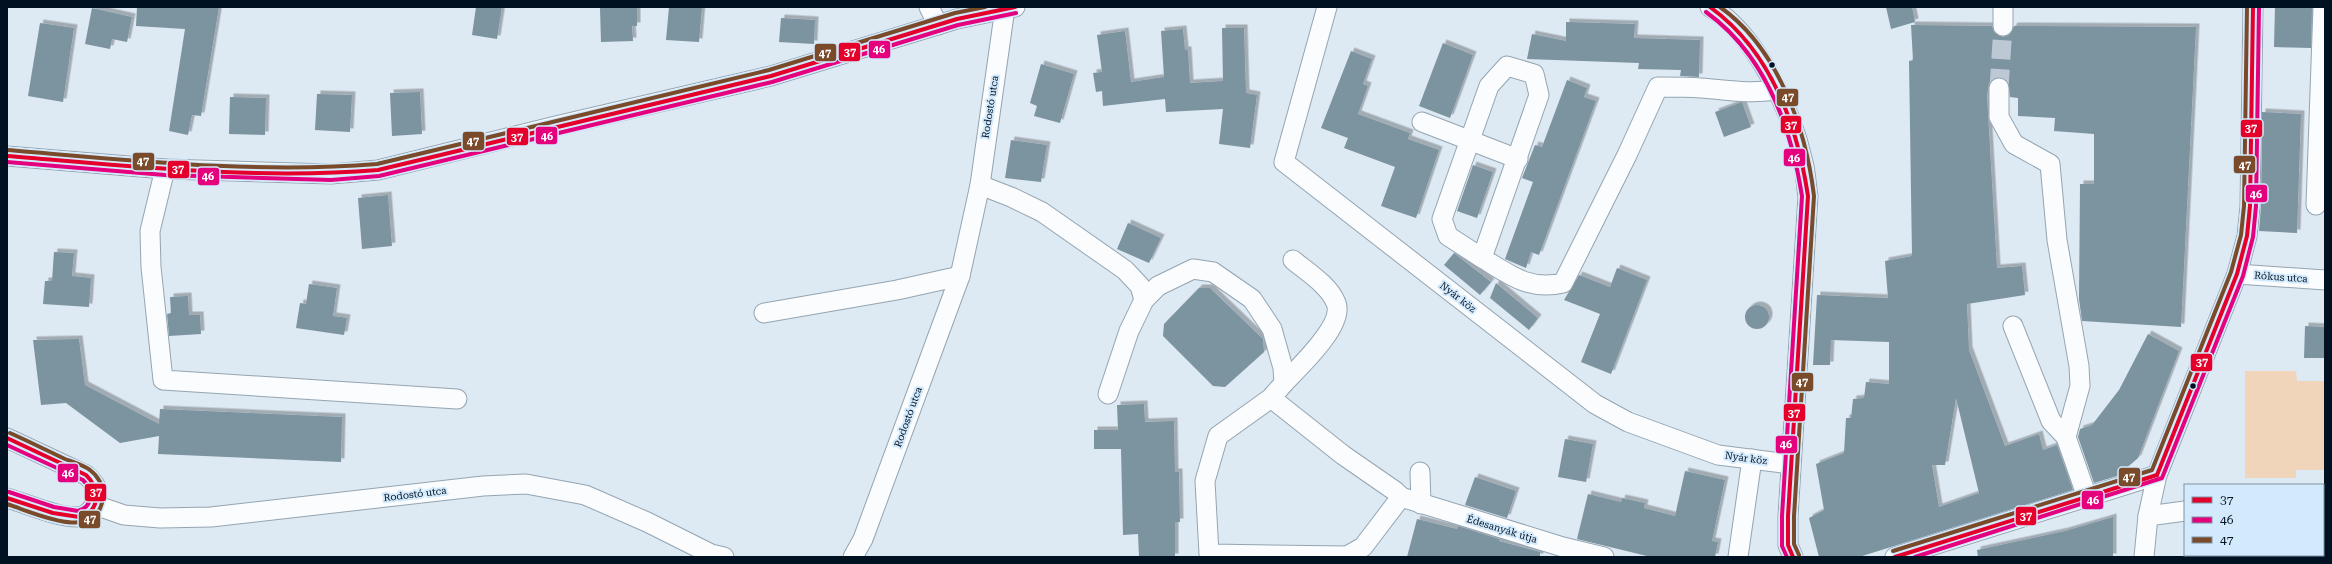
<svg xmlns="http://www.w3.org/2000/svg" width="2332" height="564" viewBox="0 0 2332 564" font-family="'Roboto Serif',serif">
<defs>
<filter id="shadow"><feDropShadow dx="3.5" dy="-3.5" stdDeviation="0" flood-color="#0004"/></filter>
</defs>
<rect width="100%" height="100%" fill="#dde9f3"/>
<path fill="#f0d5bb" d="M2245 371H2296L2297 381H2325V470H2296V478H2245Z"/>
<g fill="#7c93a0" fill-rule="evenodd" filter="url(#shadow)">
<path d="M137 7H219L201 116 192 115 188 135 169 131 185 29 136 26Z"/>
<path d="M476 7H502L497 39 472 35Z"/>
<path d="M612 7H637V26H632L633 41 601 42 600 8Z"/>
<path d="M669 7H702L699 42 666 40Z"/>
<path d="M1886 7H1912L1915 22 1891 29Z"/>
<path d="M2275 7H2312L2311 48 2274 47Z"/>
<path d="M92 8 132 17 127 42 112 39 110 49 85 44Z"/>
<path d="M781 18 815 20 814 44 779 42Z"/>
<path d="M1566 22 1635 24 1634 38 1700 40 1699 77 1680 76 1681 70 1638 69 1639 63 1527 59 1532 34 1566 41Z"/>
<path d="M40 23 74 28 63 102 28 96Z"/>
<path d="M1911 25 1992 26 1994 32 2003 37 2009 35 2014 26 2196 27 2181 327 2082 321 2079 299 2080 184H2094V134L2054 131 2055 118 2018 116V98L2010 97 2008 82 1999 77 1993 79 1989 83 1987 96 1997 268 2022 266 2025 295 1967 304 1969 350 2005 446 2039 434 2043 450 2057 445 2073 490 1859 557H1819L1809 518 1824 510 1816 464 1844 453 1846 418H1851L1853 399 1864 398 1866 382 1889 384V342L1831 340 1830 365H1813L1817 295 1888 298 1885 261 1912 256 1909 61 1913 60ZM1956 398 1979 493 1939 507 1932 465H1945Z"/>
<path d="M1222 28H1244L1246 93 1257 95 1250 148 1219 144 1223 109 1166 112 1165 99 1103 106 1102 91 1096 92 1093 73 1102 72 1097 35 1125 31 1131 82 1164 77 1161 31 1183 29 1185 50H1188L1190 83 1223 81Z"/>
<path d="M1443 43 1473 55 1450 118 1419 106Z"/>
<path d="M1351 51 1372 59 1363 84 1368 86 1358 114 1410 133 1408 139 1439 150 1416 218 1381 206 1395 167 1344 148 1348 138 1321 128Z"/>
<path d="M1041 64 1074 74 1060 123 1034 116 1037 106 1030 103Z"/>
<path d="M1567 80 1587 88 1584 97 1596 101 1539 255 1531 252 1526 268 1505 259 1533 182 1522 178 1535 145 1542 147Z"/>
<path d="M420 92 422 134 392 136 390 93Z"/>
<path d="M317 94 352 95 350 132 315 130Z"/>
<path d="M230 97 266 98 265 135 229 134Z"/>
<path d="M1742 102 1751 127 1724 137 1715 112Z"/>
<path d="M2262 112 2301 114 2297 233 2259 231 2261 206Z"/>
<path d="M1011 140 1047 145 1041 182 1005 178Z"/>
<path d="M1473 165 1493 172 1477 218 1457 211Z"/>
<path d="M388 195 392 246 362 249 358 198Z"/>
<path d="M1128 223 1161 238 1149 263 1117 249Z"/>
<path d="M54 252 74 253 72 276 91 278 89 307 43 304 45 281H52Z"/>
<path d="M1454 253 1491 282 1480 295 1444 265Z"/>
<path d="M1617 268 1647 280 1611 374 1581 362 1600 314 1564 300 1579 275 1610 287Z"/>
<path d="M1496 283 1538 318 1529 330 1490 298Z"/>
<path d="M309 284 337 288 333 316 347 318 344 335 296 328 300 303 306 304Z"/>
<path d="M1199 288H1210L1263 339 1264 352 1225 387 1213 386 1163 336 1164 324Z"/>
<path d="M188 296 189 315H200L201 334 169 336 167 314 171 313 170 297Z"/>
<circle cx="1757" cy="317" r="12"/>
<path d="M2305 326 2325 327V358H2304Z"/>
<path d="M2148 334 2179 351 2138 458 2117 476 2094 483 2078 437 2080 429 2092 425 2119 390Z"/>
<path d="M79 339 85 385 159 424 160 409 342 417 341 462 158 454 159 436 120 443 66 403 41 405 33 340Z"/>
<path d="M1144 404 1145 422 1174 421 1175 472H1179L1180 522H1175V557H1139L1138 534 1123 535 1121 449H1094V430H1118L1117 405Z"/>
<path d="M1565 439 1593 444 1586 482 1558 477Z"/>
<path d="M1685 471 1725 480 1712 541 1718 542 1715 557H1651L1577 539 1588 494 1621 502 1622 498 1645 503 1644 508 1675 516Z"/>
<path d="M1475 477 1516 491 1507 518 1465 505Z"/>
<path d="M2113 517V557H1978L1977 550 2065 531Z"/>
<path d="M1417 519 1457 529 1458 526 1499 539V541L1540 552V557H1407Z"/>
</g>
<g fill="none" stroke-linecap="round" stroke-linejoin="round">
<path stroke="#bcc9d4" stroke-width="19" stroke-dasharray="19 10" stroke-linecap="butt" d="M1999 88 2003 26"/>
<g stroke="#94a5b2" stroke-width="21">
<g id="minor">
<path d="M929 7 938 25"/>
<path d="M1327 7 1284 162 1595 404 1628 422 1718 455 1790 464"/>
<path d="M1710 7C1756 33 1792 112 1803 162 1806 173 1806 185 1808 196L1788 516V545L1793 557"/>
<path d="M2003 7V26"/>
<path d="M1999 88V117L2014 144 2050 164 2057 240 2079 366 2080 386 2066 437 2087 497"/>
<path d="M1422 122 1518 159"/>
<path d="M7 156 165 169 331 174 378 170 556 126 771 76 957 19 1015 7"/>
<path d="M165 169 150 231 151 267 163 380 457 399"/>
<path d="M980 185 1011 197 1042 212 1125 270 1140 286 1144 300 1158 286 1193 269 1213 272 1252 299 1272 329 1283 368 1284 383 1271 398 1218 436 1205 481 1209 554 1347 556 1363 547 1401 497"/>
<path d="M2316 205 2323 7"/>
<path d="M1482 258 1448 236 1442 219 1489 86 1507 66 1534 74 1539 95 1482 258C1510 275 1529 291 1563 283L1627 155 1658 87C1672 87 1687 87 1701 88 1729 90 1748 94 1776 90"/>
<path d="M2237 274 2325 280"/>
<path d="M764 313 897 290 960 276"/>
<path d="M2013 326 2051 421 2066 437"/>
<path d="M1284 383C1298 368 1345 325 1336 303 1329 285 1307 272 1293 260"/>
<path d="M1108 394 1129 331 1144 300"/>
<path d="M1271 398 1343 455 1395 491 1401 497"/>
<path d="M7 438 86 475C95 483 99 489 96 501 94 508 87 516 79 517 58 518 28 504 7 498"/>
<path d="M1420 472 1421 504"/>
<path d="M1401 497 1563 547 1604 557"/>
<path d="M2323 497H2325"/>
<path d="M95 505 124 515 160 518 211 517 483 486 526 484 585 495 647 522 711 554 724 557"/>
<path d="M2148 516 2185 511"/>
<path d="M853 557 863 539 960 276 980 185 1005 8"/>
<path d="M1738 557 1752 459"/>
<path d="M1895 557 2157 475"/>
<path d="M2144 557 2148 516 2157 475 2237 274 2247 236 2250 206 2253 7"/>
</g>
</g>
<use href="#minor" stroke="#fafcfd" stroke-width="19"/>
<g stroke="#d3eafd" stroke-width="7">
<g id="bus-1">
<path d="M1710 7C1771 51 1797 124 1808 196L1788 516V545L1793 557"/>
<path d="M7 156C130 166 255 180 378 170L771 76 957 19 1015 7"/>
<path d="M7 438 86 475C100 488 101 512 79 517L53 513 7 498"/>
<path d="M2157 475 2237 274 2247 236 2250 206 2253 7"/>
<path d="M1895 557 2157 475"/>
</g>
</g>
<g stroke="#d3eafd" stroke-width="7">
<g id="bus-2">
<path d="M1706 12C1766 55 1791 127 1802 196L1782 516V546L1787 557"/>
<path d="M7 162 165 175 331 180 379 176 772 82 958 25 1016 13"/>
<path d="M7 445 83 480C93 490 94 506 78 511L54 507 9 492"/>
<path d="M1915 557 2162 478 2243 276 2253 237 2256 206 2259 7"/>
</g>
</g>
<g stroke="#d3eafd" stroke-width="7">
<g id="bus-3">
<path d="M1720 7C1778 48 1806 129 1814 196L1794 516V544L1799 555"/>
<path d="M7 150C129 160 255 174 377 164L769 70 955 13 985 7"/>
<path d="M7 504C33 512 98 545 103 497 104 486 98 476 90 470 83 465 73 462 65 459 46 450 28 441 10 433"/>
<path d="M1893 551 2152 470 2231 272 2241 235 2244 206 2247 7"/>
</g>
</g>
<use href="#bus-1" stroke="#e4002b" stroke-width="4"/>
<use href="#bus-2" stroke="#e5007d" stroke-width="4"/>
<use href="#bus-3" stroke="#7a4b2a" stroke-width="4"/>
</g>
<g fill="#001121" stroke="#d3eafd" stroke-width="1.5">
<circle cx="1772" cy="65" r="3.5"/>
<circle cx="2193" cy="386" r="3.5"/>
</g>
<g text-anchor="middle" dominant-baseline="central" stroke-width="4" stroke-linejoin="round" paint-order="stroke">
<g font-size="10" fill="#001121" stroke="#d3eafd">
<text transform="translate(990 107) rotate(-81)">Rodostó utca</text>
<text transform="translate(2281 277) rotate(4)">Rókus utca</text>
<text transform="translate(1458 297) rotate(38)">Nyár köz</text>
<text transform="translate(908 417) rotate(-70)">Rodostó utca</text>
<text transform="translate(1746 458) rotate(8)">Nyár köz</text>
<text transform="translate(415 494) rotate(-7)">Rodostó utca</text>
<text transform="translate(1502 529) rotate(17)">Édesanyák útja</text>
</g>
</g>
<g stroke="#d3eafd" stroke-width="1.5">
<rect x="868" y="40" width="23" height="19" rx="4" fill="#e5007d"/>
<rect x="838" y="42" width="23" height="20" rx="4" fill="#e4002b"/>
<rect x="814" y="43" width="23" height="19" rx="4" fill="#7a4b2a"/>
<rect x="1776" y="88" width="23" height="19" rx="4" fill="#7a4b2a"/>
<rect x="1780" y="115" width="22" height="19" rx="4" fill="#e4002b"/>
<rect x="2240" y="119" width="23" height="19" rx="4" fill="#e4002b"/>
<rect x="535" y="126" width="23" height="19" rx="4" fill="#e5007d"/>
<rect x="506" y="127" width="23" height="19" rx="4" fill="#e4002b"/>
<rect x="462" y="131" width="23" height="20" rx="4" fill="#7a4b2a"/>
<rect x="1783" y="148" width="23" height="19" rx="4" fill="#e5007d"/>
<rect x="132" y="152" width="23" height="19" rx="4" fill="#7a4b2a"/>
<rect x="2233" y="155" width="23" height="19" rx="4" fill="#7a4b2a"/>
<rect x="167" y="160" width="23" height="19" rx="4" fill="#e4002b"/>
<rect x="197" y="167" width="23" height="19" rx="4" fill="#e5007d"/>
<rect x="2245" y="184" width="23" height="19" rx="4" fill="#e5007d"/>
<rect x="2190" y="353" width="23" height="19" rx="4" fill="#e4002b"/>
<rect x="1791" y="372" width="23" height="20" rx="4" fill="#7a4b2a"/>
<rect x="1783" y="403" width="23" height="19" rx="4" fill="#e4002b"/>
<rect x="1775" y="435" width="23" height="19" rx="4" fill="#e5007d"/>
<rect x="57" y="463" width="22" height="20" rx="4" fill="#e5007d"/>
<rect x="2118" y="467" width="23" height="20" rx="4" fill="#7a4b2a"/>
<rect x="84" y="483" width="23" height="19" rx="4" fill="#e4002b"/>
<rect x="2081" y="490" width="23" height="20" rx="4" fill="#e5007d"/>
<rect x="2015" y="506" width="22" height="20" rx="4" fill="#e4002b"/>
<rect x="78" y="510" width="23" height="19" rx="4" fill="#7a4b2a"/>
</g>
<g font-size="11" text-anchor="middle" font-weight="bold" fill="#fff">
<text x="879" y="53">46</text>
<text x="850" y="56">37</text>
<text x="825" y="57">47</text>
<text x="1788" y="101">47</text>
<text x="1791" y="129">37</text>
<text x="2251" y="132">37</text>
<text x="547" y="140">46</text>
<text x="517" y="141">37</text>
<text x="473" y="145">47</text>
<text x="1794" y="162">46</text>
<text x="143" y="165">47</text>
<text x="2245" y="169">47</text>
<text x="178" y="173">37</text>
<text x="208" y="180">46</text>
<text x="2256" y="198">46</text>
<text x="2202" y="366">37</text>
<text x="1802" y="386">47</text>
<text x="1794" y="417">37</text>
<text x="1786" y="448">46</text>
<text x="68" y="477">46</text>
<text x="2129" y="481">47</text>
<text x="96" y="496">37</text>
<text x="2093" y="504">46</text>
<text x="2026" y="520">37</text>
<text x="90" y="523">47</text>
</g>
<rect width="2332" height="564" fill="none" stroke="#001121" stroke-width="16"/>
<rect x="2184" y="484" width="140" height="72" fill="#d3eafd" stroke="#7f93a5"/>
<rect x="2192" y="497" width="20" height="6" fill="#e4002b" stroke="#7f93a5"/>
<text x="2220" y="504" font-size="12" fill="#001121">37</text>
<rect x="2192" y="517" width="20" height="6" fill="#e5007d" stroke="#7f93a5"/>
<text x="2220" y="524" font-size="12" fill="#001121">46</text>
<rect x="2192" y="537" width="20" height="6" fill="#7a4b2a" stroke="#7f93a5"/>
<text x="2220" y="544" font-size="12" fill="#001121">47</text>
</svg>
